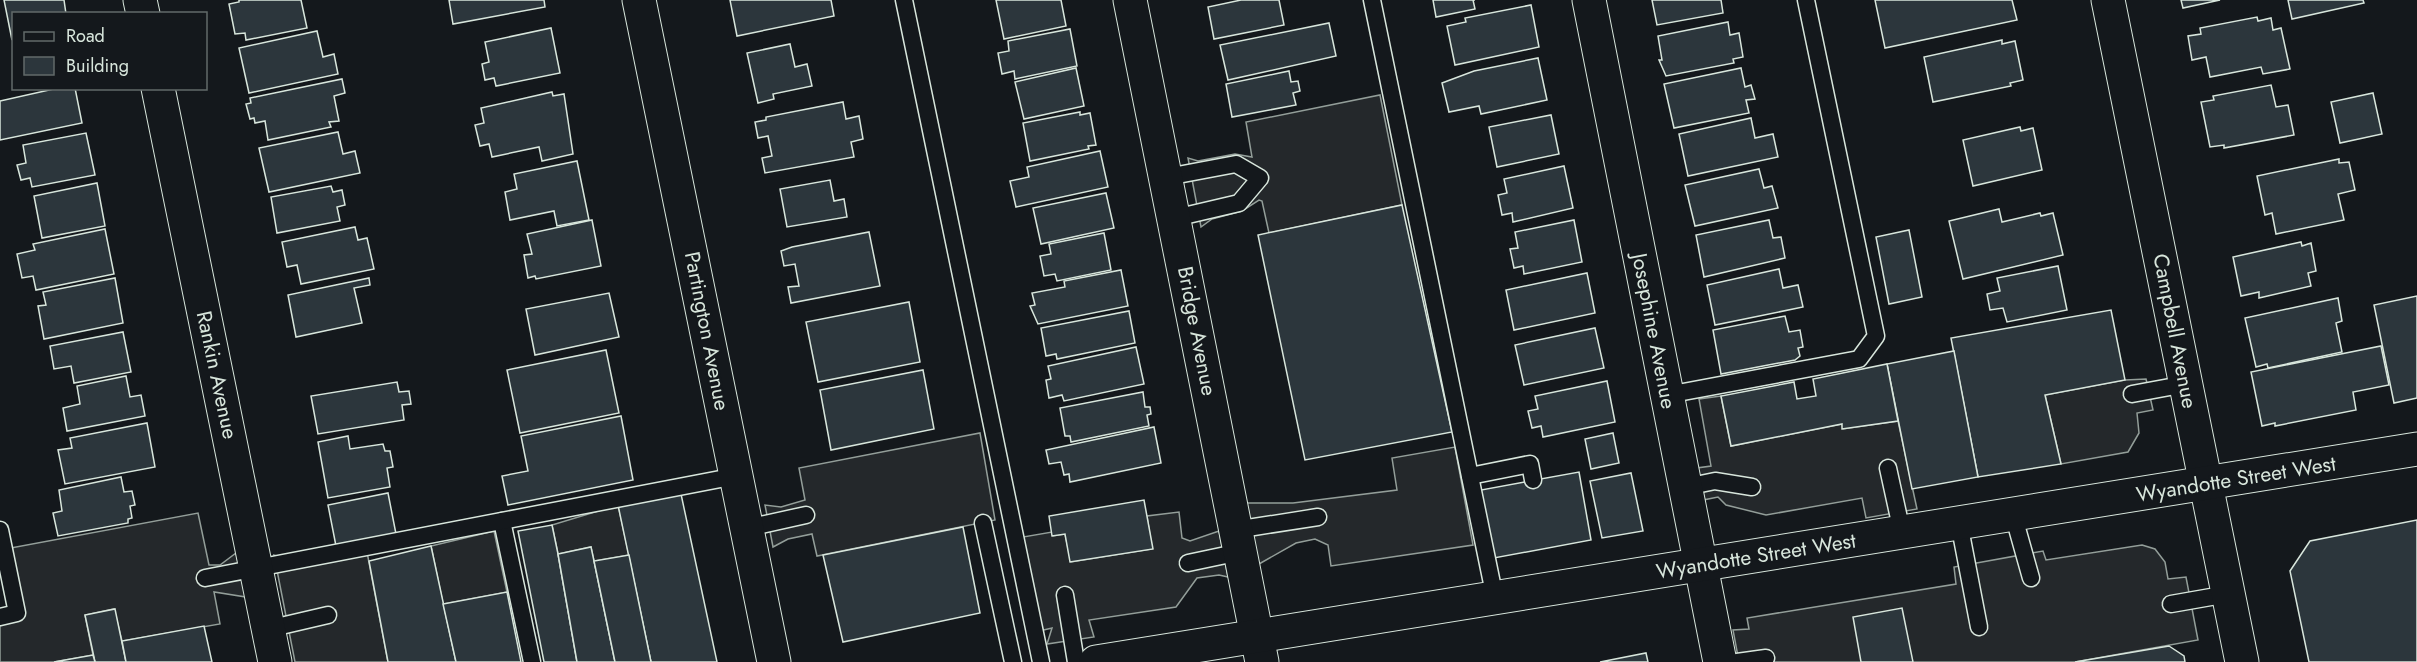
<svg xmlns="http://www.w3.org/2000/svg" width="2417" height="662" viewBox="0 0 2417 662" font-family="Jost,sans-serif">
<rect width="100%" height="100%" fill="#14181c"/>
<g fill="#24282b" stroke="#939e99" stroke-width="1.5">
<path d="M1380 95 1402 205 1269 233 1262 201 1259 200 1242 211 1212 219 1201 227 1188 158 1198 161 1235 154 1252 157 1246 122Z"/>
<path d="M2146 379 2153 410 2137 413 2139 433 2128 452 2061 464 2045 395 2125 380Z"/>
<path d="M1721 396 1731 446 1842 424 1843 429 1898 421 1917 509 1866 518 1862 498 1766 515 1726 505 1718 497 1703 500 1697 468 1711 466 1699 399Z"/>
<path d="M980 433 995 520 817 556 812 534 788 539 773 547 765 505 781 507 805 500 799 468Z"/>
<path d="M1455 447 1473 545 1331 566 1328 545 1315 539 1296 543 1259 564 1245 503H1293L1397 490 1392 458Z"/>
<path d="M618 505 629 555 594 561 591 547 558 554 552 525Z"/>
<path d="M1179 512 1182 538 1190 541 1219 531 1228 577 1219 575 1197 578 1176 607 1089 620 1094 637 1047 644 1052 628 1035 632 1017 538 1052 532 1053 536 1065 534 1071 562 1152 549 1147 516Z"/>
<path d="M198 513 209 565H220L236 553 246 597 214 592 220 624 122 641 114 609 85 615 93 655 54 662H0V623L10 621 0 550Z"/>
<path d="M494 531 507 592 443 604 431 546Z"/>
<path d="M2142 545 2155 549 2165 562 2168 579 2186 577 2198 640 2075 662H1739L1733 630 1749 629 1747 618 1956 584 1954 567 2043 551 2046 560Z"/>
<path d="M367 552 388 662H295L274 555 301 564Z"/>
</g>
<g fill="#2c363c" stroke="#d8e6dc" stroke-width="1.5">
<path d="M4 0H64L66 14H14L12 40Z"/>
<path d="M239 0H301L307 28 246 40 245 33 235 34 229 4 239 2Z"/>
<path d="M449 0H544L545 7 453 24Z"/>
<path d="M730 0H831L834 16 737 36Z"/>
<path d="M996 0H1061L1066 26 1004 39Z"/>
<path d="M1241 0H1279L1284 25 1214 39 1208 7Z"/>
<path d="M1433 0H1475H1473L1475 9 1436 17Z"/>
<path d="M1652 0H1721L1723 13 1657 25Z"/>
<path d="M1875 0H2012L2017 20 1885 48Z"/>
<path d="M2181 0H2220L2183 8Z"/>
<path d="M2288 0H2363L2364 3 2292 19Z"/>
<path d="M1531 5 1539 47 1455 65 1447 26 1466 22 1465 18Z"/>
<path d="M2257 17 2258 21 2271 18 2273 30 2281 28 2290 69 2263 74 2261 67 2210 77 2206 57 2192 60 2188 36 2201 34 2200 28Z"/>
<path d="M1728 22 1730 35 1739 33 1743 57 1733 59 1734 63 1666 76 1659 60H1662L1658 36Z"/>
<path d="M1329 23 1336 56 1228 80 1220 45Z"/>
<path d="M551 28 560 73 496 86 494 78 485 80 482 64 489 62 485 42Z"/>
<path d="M1070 29 1077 66 1015 79 1014 71 1002 74 998 53 1009 51 1008 41Z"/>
<path d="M317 31 323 57 334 54 338 74 249 93 239 48Z"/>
<path d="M2002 40V44L2015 41 2023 80 2010 83 2011 86 1933 102 1924 57Z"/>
<path d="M790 44 795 67 807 64 812 86 773 94 774 99 758 103 747 53Z"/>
<path d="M1538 58 1547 100 1481 114 1479 106 1449 112 1442 83 1474 71Z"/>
<path d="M1076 68 1084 106 1024 119 1015 82Z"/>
<path d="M1741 68 1745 87 1751 85 1755 99 1746 100 1749 113 1674 128 1664 84Z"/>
<path d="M1289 71 1291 82 1298 81 1300 91 1293 93 1296 105 1232 117 1226 84Z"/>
<path d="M342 79 345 93 334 96 339 121 329 122 331 127 268 140 265 121 255 123 254 118 250 119 246 104 251 103 250 98Z"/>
<path d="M2271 85 2276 107 2288 105 2294 135 2224 148V145L2210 147 2201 102 2214 100 2213 96Z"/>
<path d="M58 88H75L82 123 0 140V101Z"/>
<path d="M552 92 553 96 564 94 573 154 542 161 539 147 492 157 489 144 480 146 475 125 484 123 481 108Z"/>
<path d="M2373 93 2382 134 2340 143 2331 102Z"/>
<path d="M843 102 846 119 859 116 863 139 851 142 854 157 765 173 762 158 772 156 768 136 758 138 755 122 766 120V117Z"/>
<path d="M1080 112V115L1090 113 1096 145 1088 146 1089 149 1030 161 1023 123Z"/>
<path d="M1551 115 1559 154 1497 167 1489 127Z"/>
<path d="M1751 118 1755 138 1773 134 1778 157 1688 176 1679 134Z"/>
<path d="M2020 127 2021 131 2033 128 2042 170 1973 186 1963 140Z"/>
<path d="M338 132 343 154 355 151 360 173 269 192 259 148Z"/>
<path d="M86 133 95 175 32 187 30 178 21 180 17 165 26 163 23 145Z"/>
<path d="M1100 151 1108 187 1016 207 1010 181 1029 177 1027 167Z"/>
<path d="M2339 159V163L2349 162 2355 190 2338 194 2344 220 2276 234 2272 213 2265 215 2257 176Z"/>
<path d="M577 161 589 220 557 226 554 211 510 220 505 192 517 189 514 174Z"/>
<path d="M1564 166 1573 208 1513 222 1512 213 1502 215 1498 195 1507 193 1504 179Z"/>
<path d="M1759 169 1764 188 1772 186 1778 208 1695 226 1685 185Z"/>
<path d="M830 180 834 201 844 199 847 217 787 227 780 189Z"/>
<path d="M97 183 105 226 42 238 34 196Z"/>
<path d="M331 186 333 192 342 190 345 205 337 207 340 221 277 233 271 197Z"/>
<path d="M1106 193 1114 228 1041 244 1033 208Z"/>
<path d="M1402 205 1452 432 1305 460 1258 235Z"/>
<path d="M1999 209 2002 222 2040 213 2041 216 2053 213 2063 255 1963 279 1949 221Z"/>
<path d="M592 220 601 266 536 279 535 276 528 278 524 255 532 254 527 234Z"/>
<path d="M1574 220 1582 262 1524 274 1523 266 1514 268 1510 249 1518 248 1515 232Z"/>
<path d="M1769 220 1773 238 1781 237 1785 258 1704 277 1696 235Z"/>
<path d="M355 227 358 240 367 238 374 269 301 284 297 265 287 267 282 242Z"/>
<path d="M105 229 114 274 36 290 33 276 22 278 17 254 35 250 33 244Z"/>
<path d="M1909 230 1922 297 1889 304 1876 237Z"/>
<path d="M869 232 880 286 791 303 788 287 799 286 795 264 784 266 781 251 792 247Z"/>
<path d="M1104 233 1111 270 1057 281 1055 274 1044 276 1040 256 1051 254 1049 244Z"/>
<path d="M2301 242 2302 246 2311 243 2316 271 2308 273 2311 286 2259 298V292L2241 296 2233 257Z"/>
<path d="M2058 266 2067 310 2007 322 2003 308 1990 310 1987 294 2000 291 1997 278Z"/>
<path d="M1779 269 1783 288 1798 285 1803 307 1715 325 1707 285Z"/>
<path d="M1121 270 1128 306 1038 324 1030 306 1035 305 1032 293 1065 287 1064 281Z"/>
<path d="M1587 273 1595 313 1514 330 1506 290Z"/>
<path d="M115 278 123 323 44 339 38 306 46 305 43 292Z"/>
<path d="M369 278 370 285 354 288 362 323 296 337 288 295Z"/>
<path d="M609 293 619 337 535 355 526 309Z"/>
<path d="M2417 296V398L2394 403 2374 305Z"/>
<path d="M2338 298 2342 321 2336 323 2342 352 2268 368 2267 364 2256 367 2245 318Z"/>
<path d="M909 302 920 362 818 382 806 322Z"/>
<path d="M2111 310 2125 380 2045 395 2061 464 1978 477 1951 338Z"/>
<path d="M1129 311 1135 343 1057 359 1056 354 1046 356 1041 328Z"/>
<path d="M1785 316 1789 332 1800 330 1803 347 1798 348 1800 356 1795 360 1721 374 1713 330Z"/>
<path d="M1595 328 1604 368 1524 385 1515 345Z"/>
<path d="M123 332 131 372 74 383 71 366 54 369 50 346Z"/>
<path d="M2381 346 2389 385 2353 392 2356 410 2275 426V423L2262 426 2251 372Z"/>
<path d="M1136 347 1144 384 1064 401 1062 395 1049 398 1046 380 1051 379 1048 366Z"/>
<path d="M606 350 619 413 520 433 507 370Z"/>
<path d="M1954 351 1978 477 1912 489 1887 364Z"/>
<path d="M1887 364 1898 421 1842 429V424L1731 446 1721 396 1794 382 1797 399 1816 396 1813 379Z"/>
<path d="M923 370 934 429 831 450 820 390Z"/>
<path d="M126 376 130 397 141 395 145 416 67 431 63 408 80 404 77 386Z"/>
<path d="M1607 381 1615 422 1543 437 1541 426 1532 428 1528 411 1538 409 1535 396Z"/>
<path d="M397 382 399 392 409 391 411 404 402 405 404 420 318 434 311 396Z"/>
<path d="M1143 392 1145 407H1150L1151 414 1147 415 1149 426 1071 442 1070 436H1065L1060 408Z"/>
<path d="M621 416 633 480 508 505 502 476 528 471 521 436Z"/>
<path d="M147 423 155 467 65 484 58 450 72 448 70 438Z"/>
<path d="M1154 427 1161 463 1070 482 1069 474 1064 475 1061 462 1049 464 1046 450Z"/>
<path d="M1613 433 1619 463 1591 469 1585 439Z"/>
<path d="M348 436 350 449 383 444 385 451H390L393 467 387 468 390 487 328 498 318 442Z"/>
<path d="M1579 472 1591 540 1494 558 1481 490Z"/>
<path d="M1631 473 1643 531 1602 538 1590 481Z"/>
<path d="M121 477 124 492 132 491 135 505 130 506 132 518 128 519V523L58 536 53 513 62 511 59 490Z"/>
<path d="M388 493 396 534 336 546 328 505Z"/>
<path d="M681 494 717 662H651L618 505Z"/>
<path d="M1144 500 1153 549 1070 562 1065 534 1052 536 1049 516Z"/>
<path d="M2417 520V662H2309L2290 571 2310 541Z"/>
<path d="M552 525 558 554 577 662H544L518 531Z"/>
<path d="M963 527 980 613 843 642 823 555Z"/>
<path d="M431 546 456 662H388L369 561Z"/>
<path d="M591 547 594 561 615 662H577L558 554Z"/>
<path d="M629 555 651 662H615L594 561Z"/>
<path d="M507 592 521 662H456L443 604Z"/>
<path d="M1902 608 1913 662H1861L1853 617Z"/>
<path d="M115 609 126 662H95L85 615Z"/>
<path d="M204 626 212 662H126L122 641Z"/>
<path d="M2169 646 2184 656 2185 662H2075Z"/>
<path d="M1646 653 1648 662H1600Z"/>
<path d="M93 655 95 662H54Z"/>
</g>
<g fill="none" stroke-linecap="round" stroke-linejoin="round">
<g stroke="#d8e6dc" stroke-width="19">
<g id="service">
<path d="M904 0 1041 662"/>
<path d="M1372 0 1495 598"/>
<path d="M1167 177 1236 164 1260 178 1239 203 1175 218"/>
<path d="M2132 394 2186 384"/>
<path d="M1667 395 1859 359 1876 336 1806 0"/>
<path d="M1888 468 1902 532"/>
<path d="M1470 476 1530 464 1533 480"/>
<path d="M1686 487 1715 481 1752 487"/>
<path d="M2013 514 2031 578"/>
<path d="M502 521 532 662"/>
<path d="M983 523 1013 662"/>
<path d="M1959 523 1979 627"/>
<path d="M747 528 806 515"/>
<path d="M0 530 17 613 0 617"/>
<path d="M1235 530 1318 517"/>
<path d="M1188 563 1240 552"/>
<path d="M205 578 736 476"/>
<path d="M1065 595 1076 662"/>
<path d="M2171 604 2228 594"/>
<path d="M268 629 328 615"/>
<path d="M1737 662 1766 658"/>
</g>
</g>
<g stroke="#d8e6dc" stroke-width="35">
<g id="minor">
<path d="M140 0 143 14"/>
<path d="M639 0 774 662"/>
<path d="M1130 0 1262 662"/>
<path d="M1589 0 1720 662"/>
<path d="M158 88 275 662"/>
</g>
</g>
<g stroke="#d8e6dc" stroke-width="35">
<path id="tertiary" d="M2108 0 2242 662"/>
</g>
<g stroke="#d8e6dc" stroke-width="35">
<path id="secondary" d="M1096 662 2417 449"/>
</g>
<use href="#service" stroke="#14181c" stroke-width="16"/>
<use href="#minor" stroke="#14181c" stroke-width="33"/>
<use href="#tertiary" stroke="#14181c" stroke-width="33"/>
<use href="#secondary" stroke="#14181c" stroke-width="33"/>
</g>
<g text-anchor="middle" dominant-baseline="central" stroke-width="4.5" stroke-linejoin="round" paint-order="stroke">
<g font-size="21" fill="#d8e6dc" stroke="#14181c">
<text transform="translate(707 331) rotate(79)">Partington Avenue</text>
<text transform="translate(1197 331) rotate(79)">Bridge Avenue</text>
<text transform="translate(1654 331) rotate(79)">Josephine Avenue</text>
<text transform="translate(2175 331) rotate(79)">Campbell Avenue</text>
<text transform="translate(217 375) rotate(78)">Rankin Avenue</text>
<text transform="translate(2236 479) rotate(-9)">Wyandotte Street West</text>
<text transform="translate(1756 556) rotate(-9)">Wyandotte Street West</text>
</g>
</g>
<rect x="12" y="12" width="195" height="78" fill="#14181c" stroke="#626a69" stroke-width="1.5"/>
<rect x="24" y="32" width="30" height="9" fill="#14181c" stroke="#626a69" stroke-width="1.5"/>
<text x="66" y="42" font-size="18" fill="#d8e6dc">Road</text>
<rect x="24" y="57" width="30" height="18" fill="#2c363c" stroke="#626a69" stroke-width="1.5"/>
<text x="66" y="72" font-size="18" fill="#d8e6dc">Building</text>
</svg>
